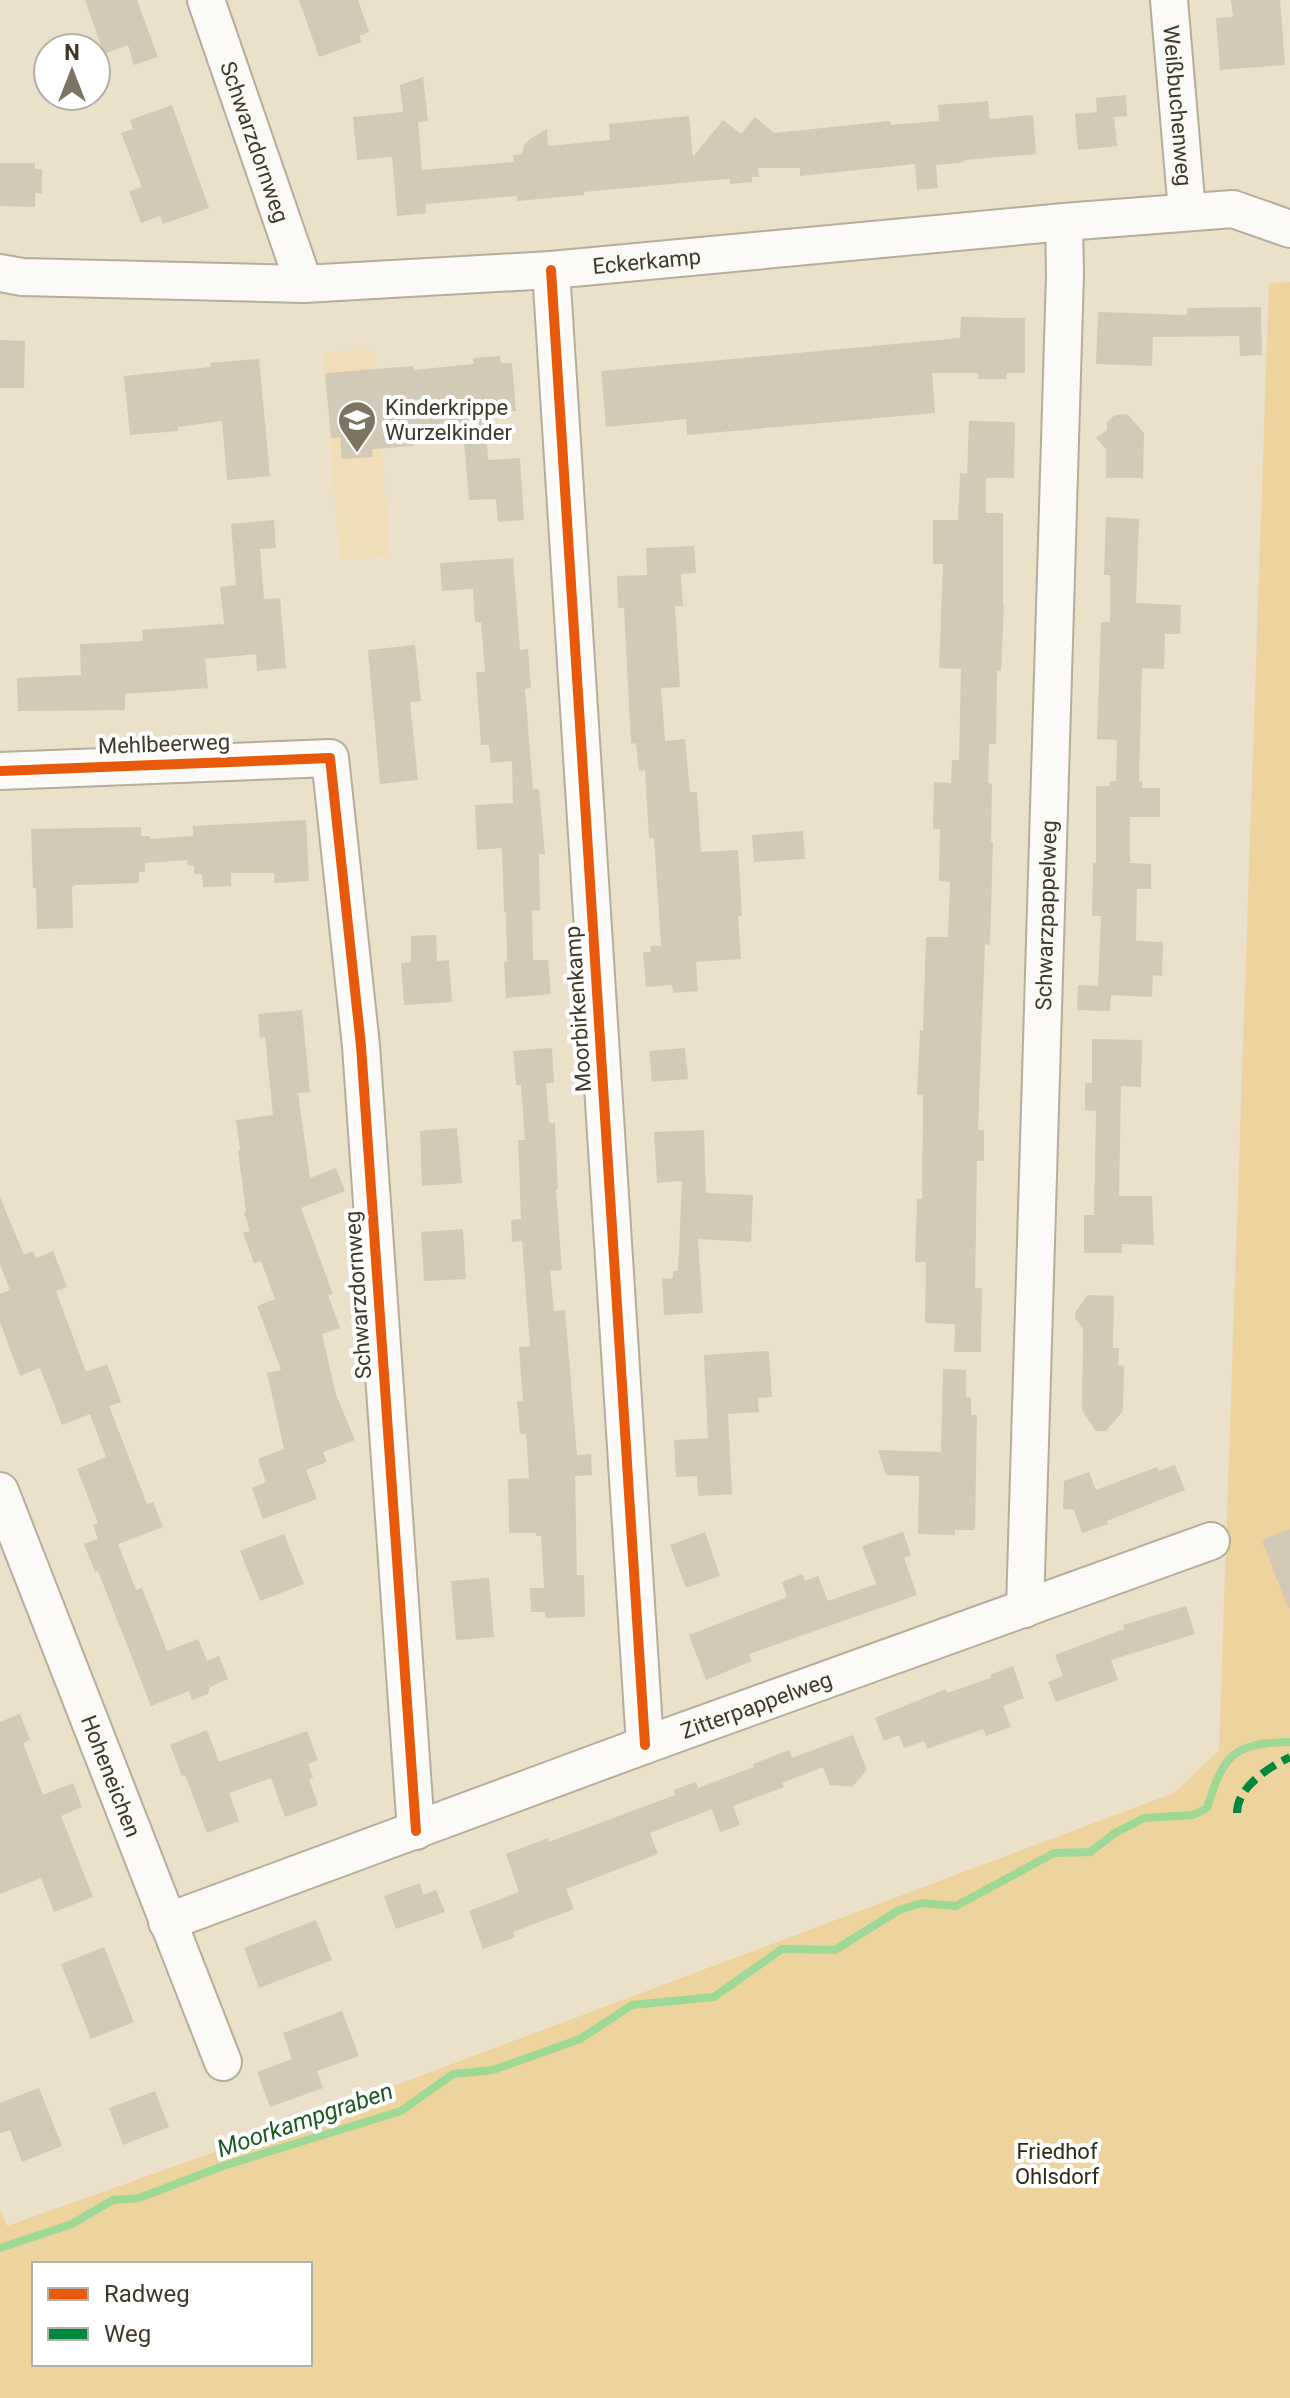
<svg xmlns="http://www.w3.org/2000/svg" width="1290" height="2398" viewBox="0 0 1290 2398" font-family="Roboto,sans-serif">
<rect width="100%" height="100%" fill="#ebe0c9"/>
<path fill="#f0deb8" d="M374 349 390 556 340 560 323 353Z"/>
<path fill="#edd39d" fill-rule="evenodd" d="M1290 282V2398H0V2209L7 2226 271 2132 1174 1793 1219 1750 1269 283ZM34 2264H310V2364H34Z"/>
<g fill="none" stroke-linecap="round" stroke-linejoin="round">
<path stroke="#9dd897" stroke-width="8" d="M0 2248 72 2224 113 2200 139 2198 223 2166 401 2111 453 2074 493 2070 580 2039 632 2005 714 1997 782 1949 835 1950 899 1910 922 1903 956 1906 1054 1853 1090 1852 1115 1833 1144 1818 1193 1815 1207 1808C1224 1755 1232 1743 1290 1742"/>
</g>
<g fill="#d2c9b6">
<path d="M85 0H137L158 57 134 65 128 45 104 54Z"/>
<path d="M299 0H358L369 32 359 36 362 42 319 57Z"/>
<path d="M1231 0H1280L1285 65 1220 70 1216 18 1233 17Z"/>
<path d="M423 77 428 121 418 122 422 170 514 162 513 155 522 154 524 145 530 139 547 129 548 146 610 140 609 124 689 116 693 157 723 120 741 134 755 117 774 133 890 121 891 125 939 121 938 105 988 101 990 119 1033 115 1036 154 964 160 965 162 936 165 938 188 917 190 915 164 800 176V168H758L759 177H752V182L730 184V179H725L584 192V195L517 201V196L426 204V213L397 216 392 157 357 160 353 117 403 112 400 85Z"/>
<path d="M1126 95 1127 116 1114 117 1117 146 1078 150 1075 114 1097 112 1096 98Z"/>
<path d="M172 105 209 208 163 224 160 216 141 223 129 191 142 187 121 133 133 129 130 120Z"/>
<path d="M0 163H35V169H42V193H35V207L0 206Z"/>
<path d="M1261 307 1262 355 1240 356 1239 336 1153 337 1152 366 1096 364 1098 312 1187 315V308Z"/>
<path d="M961 317 1025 318V373H1007L1006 379H978V373H932L935 413 687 435 686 419 606 427 601 371 960 338Z"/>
<path d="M0 340 25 341 24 388H0Z"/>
<path d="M500 356 501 363H512L516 411 485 413 488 460 520 458 524 520 498 522 496 499 469 500 463 429 455 430V422L412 427 414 446 372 449 373 457 342 459 340 437 331 438 325 373 413 366 414 370 474 364 473 358Z"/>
<path d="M259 359 270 476 227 480 222 421 178 427V431L130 435 124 376 211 367 210 363Z"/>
<path d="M1127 414 1144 433 1143 478H1106V449L1096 438 1107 430V422L1115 415Z"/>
<path d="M969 421 1015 422 1014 478H986V513H1003V604H1004L1001 671H997L996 742 995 744H989L988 783 992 784 991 842H993L990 945 985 944 978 1130H984V1161H977L975 1288H982L981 1352H954L955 1324 925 1323 926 1262H915L917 1199H922L923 1095H917L920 1030H923L926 937H948L950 882 939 881 940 829H933L934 782 951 783 952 760H959L961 669 939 668 943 564H933V520H958L960 473 967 474Z"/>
<path d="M1106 517 1139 519 1136 603 1181 605 1180 634H1165L1164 669 1142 668 1139 781H1142V788H1160V817H1130V863L1151 864V889H1137L1136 941 1163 942 1162 976 1153 975 1152 997 1111 995 1110 1011 1077 1010 1078 985 1098 986 1101 916H1092L1093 863H1096V786H1110V781H1116L1117 740 1097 739 1101 622H1110V575H1104Z"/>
<path d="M274 520 276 548 260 549 264 599 280 598 286 668 257 671 256 654 205 659 208 688 125 694V710L18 711 17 678 81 675 80 644 143 641 142 630 224 624 220 587 236 585 231 524Z"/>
<path d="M694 546 696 573 681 574 683 606H675L680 687 661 688 665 741 685 739 690 792H697L701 852 738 850 742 916H738L741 959 696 962 698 991 673 993 672 985 646 987 643 952H651L650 946H661L654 838H649L645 770 639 771 636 743 631 744 624 608H618L617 576 647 575 646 548Z"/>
<path d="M513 558 520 650 528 649 531 688 525 689 533 789H539L545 854H539L540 910H532L533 960H548L551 994 506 998 504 962H507L506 912H504L502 848 477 850 475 805 513 803 512 761 491 763 489 745H481L476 672H485L481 622H475L473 589 442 591 440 563Z"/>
<path d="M415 645 421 701 410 702 418 780 380 784 368 650Z"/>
<path d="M306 820 309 881 274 883V873H231V886L203 887 202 874H194V865L188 866 187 860 145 863V872H139V883L76 885 72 887 73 928 37 929 36 888H33L31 829 141 827V836H150V839L193 836V826Z"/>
<path d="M803 831 805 859 754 862 752 835Z"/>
<path d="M436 935 437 961 449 960 452 1002 404 1005 401 963 411 962V936Z"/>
<path d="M302 1010 310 1092 298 1093 310 1178 336 1168 345 1191 301 1208 333 1294 328 1295 340 1328 322 1334 336 1395 355 1440 323 1452 327 1462 306 1470 317 1499 263 1519 252 1488 266 1482 258 1459 284 1449 267 1373 281 1370 257 1306 275 1299 261 1261 254 1263 243 1233 250 1231 244 1212 246 1211 238 1151 240 1150 236 1120 273 1115 265 1037 260 1038 258 1014Z"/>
<path d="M1092 1039 1142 1040 1141 1087 1121 1086 1119 1196H1152L1154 1245 1122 1244V1253H1084V1215H1094L1096 1111 1085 1110V1083H1092Z"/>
<path d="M552 1048 554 1083H546L549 1123H555L558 1190H556L562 1270 550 1271 554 1311 565 1310 577 1455 591 1454 592 1475 575 1476 577 1575H584L585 1617 545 1618V1612H531L530 1588H544L541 1536H536V1533H509L508 1479 529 1478 526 1434H520L517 1401H523L519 1347 530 1346 522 1241 512 1242 511 1220 521 1219 518 1140H525L521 1085H516L513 1051Z"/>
<path d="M685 1048 688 1079 652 1082 649 1051Z"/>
<path d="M457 1128 462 1183 422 1186 420 1131Z"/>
<path d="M704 1130 706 1193 753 1195 751 1242 698 1239 703 1313 664 1315 662 1279 673 1278V1271H678L682 1181 657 1183 654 1132Z"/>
<path d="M0 1197 24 1255 33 1251 36 1258 53 1251 67 1287 56 1291 86 1372 107 1364 121 1402 109 1406 147 1504 153 1502 163 1527 118 1544 136 1590 142 1588 167 1651 198 1639 207 1661 219 1656 228 1679 210 1687 208 1694 192 1700 189 1691 151 1706 98 1571 95 1572 84 1544 98 1539 93 1525 98 1523 77 1469 106 1457 90 1414 62 1425 40 1368 20 1376 0 1322V1294L10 1290 0 1264Z"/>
<path d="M463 1229 466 1279 424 1281 421 1232Z"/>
<path d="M1088 1295 1114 1296 1113 1348H1119L1118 1365 1124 1366 1123 1411 1106 1431H1096L1082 1410 1083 1329 1075 1318 1076 1311Z"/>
<path d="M769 1351 772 1397 758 1398 759 1412 728 1414 732 1494 698 1496 697 1476 676 1477 674 1440 708 1438 704 1355Z"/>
<path d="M943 1369 966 1370V1397H971V1415H977L975 1530H955V1535L918 1534 919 1476 886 1475 878 1450 941 1452Z"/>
<path d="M1175 1465 1185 1490 1107 1521 1108 1524 1082 1533 1074 1510 1063 1509 1064 1481 1089 1472 1096 1490 1157 1467 1159 1471Z"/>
<path d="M1290 1529V1608H1288L1262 1540Z"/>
<path d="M705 1532 720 1576 686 1588 670 1545Z"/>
<path d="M903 1532 911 1555 904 1558 917 1595 749 1654 752 1661 706 1680 689 1635 787 1597 782 1582 802 1574 805 1581 818 1576 828 1601 876 1584 862 1546Z"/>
<path d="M284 1534 304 1584 260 1601 240 1551Z"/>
<path d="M489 1578 494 1637 456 1640 451 1581Z"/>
<path d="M1186 1606 1195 1634 1111 1660 1118 1680 1056 1702 1048 1682 1063 1676 1055 1655 1124 1629 1123 1625Z"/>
<path d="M1013 1666 1024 1698 1003 1706 1011 1727 986 1736 983 1729 927 1749 924 1741 904 1748 899 1735 884 1741 875 1718 946 1689 947 1693 991 1678 990 1675Z"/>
<path d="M20 1714 30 1740 23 1743 43 1795 73 1783 82 1807 61 1816 93 1897 54 1912 41 1878 0 1894V1722Z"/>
<path d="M207 1730 219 1762 307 1731 318 1760 308 1764 313 1778 309 1779 318 1805 285 1817 271 1778 229 1793 239 1821 207 1833 185 1775 182 1776 170 1745Z"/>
<path d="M853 1735 867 1770 852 1787 830 1785 823 1767 782 1783 784 1787 733 1806 740 1825 720 1832 712 1809 650 1833 658 1854 566 1889 574 1909 513 1932 515 1937 483 1949 469 1911 519 1892 506 1854 548 1838 549 1842 675 1795 674 1790 696 1782 698 1788 754 1767 753 1764 789 1750 792 1758Z"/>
<path d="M420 1883 423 1895 436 1890 445 1912 396 1929 384 1896Z"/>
<path d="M316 1920 332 1960 259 1988 244 1948Z"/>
<path d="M104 1947 134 2022 91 2039 61 1964Z"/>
<path d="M342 2011 359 2056 317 2071 323 2088 270 2107 257 2072 292 2059 283 2033Z"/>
<path d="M39 2088 62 2146 22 2162 10 2130 0 2133V2103Z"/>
<path d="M155 2091 169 2127 123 2145 109 2108Z"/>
</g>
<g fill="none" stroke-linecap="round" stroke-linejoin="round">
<g stroke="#b6ad9a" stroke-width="40">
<g id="minor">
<path id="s1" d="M206 0 304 284"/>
<path id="s2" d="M1169 0 1187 212"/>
<path d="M551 270 645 1745"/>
<path id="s3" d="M0 273 22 277 304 284 551 270 1064 222 1233 209 1290 229"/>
<path d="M0 771 330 758 361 1046 416 1831"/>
<path id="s4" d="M0 1491 223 2062"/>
<path id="s5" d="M1025 1609 1065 274 1064 222"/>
<path id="s6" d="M167 1922 645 1745 1211 1541"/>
</g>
</g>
<use href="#minor" stroke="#fcfaf7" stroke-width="36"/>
<path stroke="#00873e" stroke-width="8" stroke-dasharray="16 8" stroke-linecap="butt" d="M1237 1813C1237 1787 1269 1767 1290 1757"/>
<g stroke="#fff" stroke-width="15">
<g id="cycleway">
<path d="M551 270 645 1745"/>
<path d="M0 771 330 758 361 1046 416 1831"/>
</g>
</g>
<use href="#cycleway" stroke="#e8590c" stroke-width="10"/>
</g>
<defs>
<g id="school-pin" transform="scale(2)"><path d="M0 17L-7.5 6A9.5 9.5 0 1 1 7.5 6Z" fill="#7c7360" stroke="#fff"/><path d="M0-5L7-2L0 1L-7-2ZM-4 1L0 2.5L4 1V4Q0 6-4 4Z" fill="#fff"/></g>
</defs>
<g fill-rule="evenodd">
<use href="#school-pin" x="357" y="420"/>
</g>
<g text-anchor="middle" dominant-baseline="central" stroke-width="8" stroke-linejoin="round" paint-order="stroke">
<g font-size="22" fill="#413928" stroke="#fff">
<text stroke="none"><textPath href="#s2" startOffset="106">Weißbuchenweg</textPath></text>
<text stroke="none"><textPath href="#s1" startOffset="150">Schwarzdornweg</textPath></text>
<text stroke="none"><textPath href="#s3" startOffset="648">Eckerkamp</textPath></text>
<text transform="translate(164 744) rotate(-2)">Mehlbeerweg</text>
<text stroke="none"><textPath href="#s5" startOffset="694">Schwarzpappelweg</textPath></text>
<text transform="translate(578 1009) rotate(-94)">Moorbirkenkamp</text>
<text transform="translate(358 1295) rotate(-94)">Schwarzdornweg</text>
<text stroke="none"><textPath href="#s6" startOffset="628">Zitterpappelweg</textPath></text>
<text stroke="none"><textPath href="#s4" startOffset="306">Hoheneichen</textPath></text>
</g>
<g font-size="22" fill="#413928" stroke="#fff" text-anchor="start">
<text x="385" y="407">Kinderkrippe<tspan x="385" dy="25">Wurzelkinder</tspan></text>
</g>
<g font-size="22" fill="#312814" stroke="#fff">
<text x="1057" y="2151">Friedhof<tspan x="1057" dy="25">Ohlsdorf</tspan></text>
</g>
<g font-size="24" font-style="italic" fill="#1d5924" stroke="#fff">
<text transform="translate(305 2120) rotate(-19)">Moorkampgraben</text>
</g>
</g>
<rect x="32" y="2262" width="280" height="104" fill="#ffffff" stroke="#b3b0a9" stroke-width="2"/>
<rect x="48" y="2288" width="40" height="12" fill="#e8590c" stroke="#b3b0a9" stroke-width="2"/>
<text x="104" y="2302" font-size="24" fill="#413928">Radweg</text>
<rect x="48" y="2328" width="40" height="12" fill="#00873e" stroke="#b3b0a9" stroke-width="2"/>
<text x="104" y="2342" font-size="24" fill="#413928">Weg</text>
<g transform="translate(72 72)"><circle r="38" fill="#ffffff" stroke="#b3b0a9" stroke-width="2"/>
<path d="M0-6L14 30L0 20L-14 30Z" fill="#7c7360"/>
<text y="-12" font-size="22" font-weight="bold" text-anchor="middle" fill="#413928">N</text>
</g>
</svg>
